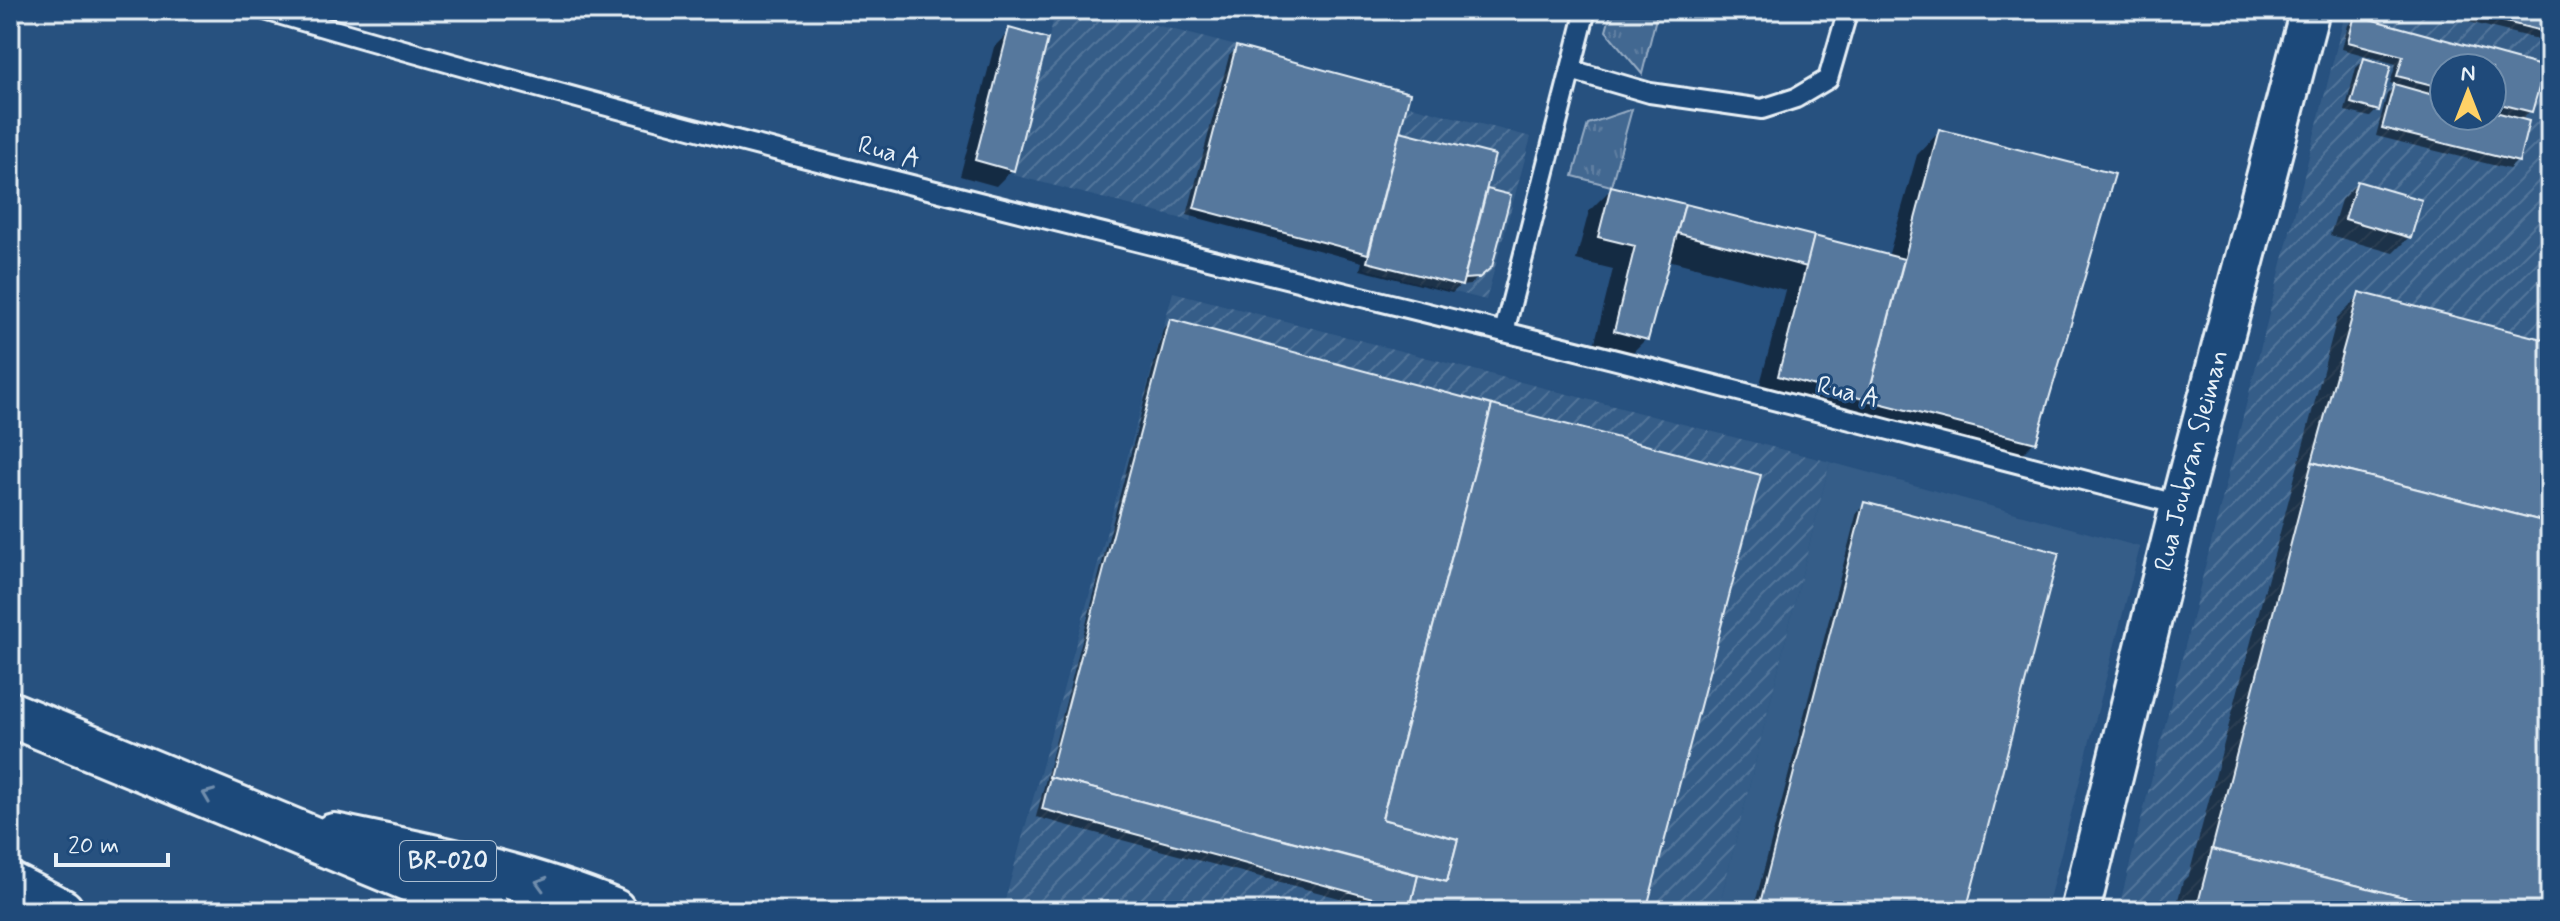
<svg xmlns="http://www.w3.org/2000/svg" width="2560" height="921" viewBox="0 0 2560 921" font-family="Mynerve,sans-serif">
<defs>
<pattern id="industrial-furrows" width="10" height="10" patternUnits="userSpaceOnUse" patternTransform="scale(2)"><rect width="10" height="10" fill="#355d88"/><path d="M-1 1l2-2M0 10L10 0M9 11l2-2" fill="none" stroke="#52759a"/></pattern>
<pattern id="grass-tufts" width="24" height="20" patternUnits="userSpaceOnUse" patternTransform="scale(2)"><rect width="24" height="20" fill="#436891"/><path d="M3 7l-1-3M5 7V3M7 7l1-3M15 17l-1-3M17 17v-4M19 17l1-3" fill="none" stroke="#5e7ea1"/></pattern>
</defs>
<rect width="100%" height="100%" fill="#27517f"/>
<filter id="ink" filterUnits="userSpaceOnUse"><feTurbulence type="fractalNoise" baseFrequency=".0125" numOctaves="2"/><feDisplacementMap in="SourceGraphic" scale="16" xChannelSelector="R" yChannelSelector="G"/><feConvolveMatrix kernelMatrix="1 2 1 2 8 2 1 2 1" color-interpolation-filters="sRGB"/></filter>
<g filter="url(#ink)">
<path fill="#355d88" d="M1830 462 2140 547 2046 911H1718Z"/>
<g fill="url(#industrial-furrows)" fill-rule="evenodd">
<path d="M1056 10H1098L1236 46 1410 93 1407 105 1531 137 1486 300 1365 269 1369 254 1194 208 1191 221 1013 175Z"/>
<path d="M2346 10H2550V911H2118ZM2444 68H2492V116H2444Z"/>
<path d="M1173 292 1830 462 1718 911H1002Z"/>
</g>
<g fill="url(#grass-tufts)" stroke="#96acc4" stroke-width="2">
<path d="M1612 10H1658L1642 74 1606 31Z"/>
<path d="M1632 109 1611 186 1573 176 1588 124Z"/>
</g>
<g fill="#0007" fill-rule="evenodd">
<path d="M2421 10H2550V28L2541 40Z"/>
<path d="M2356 18 2542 68 2530 111 2521 121 2517 161 2509 169 2376 136 2387 94 2396 85 2390 83 2396 64 2342 49 2348 25ZM2444 68H2492V116H2444Z"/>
<path d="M1010 31 1012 170 996 186 960 176 994 47Z"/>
<path d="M1237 48 1397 132 1484 190 1508 196 1490 266 1470 285 1460 286 1452 293 1360 270 1362 262 1187 215 1229 56Z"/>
<path d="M2364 60 2377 110 2370 117 2345 111 2356 68Z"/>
<path d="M1940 131 2034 442 2010 466 1756 399 1785 290 1668 260 1646 339 1623 362 1592 354 1613 269 1576 260 1589 211 1612 188 1888 257 1917 155Z"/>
<path d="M2357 183 2409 237 2393 253 2330 235 2341 200Z"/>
<path d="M2360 295 2550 343V911H2175L2183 881 2189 875 2337 318Z"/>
<path d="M1171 322 1644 911H1388L1036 817 1163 329Z"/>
<path d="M1865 504 1964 911H1753L1857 512Z"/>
</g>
<g fill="#57789d" stroke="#e8f1f8" stroke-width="2">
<path d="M2458 10H2550V33Z"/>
<path d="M2355 15 2545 67 2532 112 2492 102V68H2444V88L2397 76 2403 56 2348 42Z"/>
<path d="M1009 28 1048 39 1014 171 975 160Z"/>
<path d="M1236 46 1410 93 1368 254 1194 208Z"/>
<path d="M2364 58 2391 66 2379 111 2351 103Z"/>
<path d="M2394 84 2444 98V116H2492V111L2529 121 2519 162 2382 128Z"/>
<path d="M1939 129 2115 174 2036 443 1867 400Z"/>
<path d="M1400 131 1495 155 1462 286 1367 262Z"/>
<path d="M2357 181 2422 200 2411 238 2345 219Z"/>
<path d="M1611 186 1685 204 1648 340 1614 331 1635 246 1598 237Z"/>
<path d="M1487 189 1511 195 1492 267 1479 278 1464 279Z"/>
<path d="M1685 204 1814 236 1807 267 1677 233Z"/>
<path d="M1814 236 1904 259 1867 400 1778 376Z"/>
<path d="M2359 292 2550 341V523L2312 462Z"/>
<path d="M1170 319 1492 405 1382 819 1458 839 1447 882 1049 777Z"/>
<path d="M1492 405 1761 475 1646 911H1409L1418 875 1447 882 1458 839 1382 819Z"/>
<path d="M2312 462 2550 523V911H2459L2212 849Z"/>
<path d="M1864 502 2059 553 1966 911H1758Z"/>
<path d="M1050 777 1418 875 1410 908 1042 809Z"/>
<path d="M2212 849 2459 911H2196Z"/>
</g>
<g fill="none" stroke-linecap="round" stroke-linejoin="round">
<g stroke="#e8f1f8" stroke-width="24">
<g id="service">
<path d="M265 10C672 130 1085 228 1496 330 1725 386 1952 447 2180 505"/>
<path d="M1571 70 1650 93 1762 109 1796 98 1828 79 1848 10"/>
<path d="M1504 332 1586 10"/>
</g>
</g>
<g stroke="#e8f1f8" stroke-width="44">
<g id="minor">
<path id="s1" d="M2080 911 2180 505 2310 10"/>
</g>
</g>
<g stroke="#e8f1f8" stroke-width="50">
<path id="primary" d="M334 836C429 856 523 874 613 911"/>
</g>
<g stroke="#e8f1f8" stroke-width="50">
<g id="trunk">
<path d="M10 714 487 911"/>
<path d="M10 885 61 911"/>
</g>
</g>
<use href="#service" stroke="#1f4a7a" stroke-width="18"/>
<use href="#minor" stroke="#1f4a7a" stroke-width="38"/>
<use href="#primary" stroke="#1f4a7a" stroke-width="44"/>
<use href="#trunk" stroke="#1f4a7a" stroke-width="44"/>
</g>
<defs><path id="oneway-chevron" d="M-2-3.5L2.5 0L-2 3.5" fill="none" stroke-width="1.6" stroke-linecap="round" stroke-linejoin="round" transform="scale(2)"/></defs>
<g stroke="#6f8dac">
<use href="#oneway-chevron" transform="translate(208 795) rotate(-158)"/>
<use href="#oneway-chevron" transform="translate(541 883) rotate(-164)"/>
</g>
</g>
<g text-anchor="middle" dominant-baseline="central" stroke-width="6" stroke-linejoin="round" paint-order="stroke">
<rect fill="#1f4a7a" stroke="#acbfd2" stroke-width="2" x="400" y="841" width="96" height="40" rx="6"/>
<g font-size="24" font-weight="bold" fill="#e8f1f8">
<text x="448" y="861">BR-020</text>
</g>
<g font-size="26" fill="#e8f1f8" stroke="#1f4a7a">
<text transform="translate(889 153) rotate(15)">Rua A</text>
<text transform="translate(1848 393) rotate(14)">Rua A</text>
<text stroke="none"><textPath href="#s1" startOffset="464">Rua Joubran Sleiman</textPath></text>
</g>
</g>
<rect width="2560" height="921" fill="none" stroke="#1f4a7a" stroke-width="40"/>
<rect x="20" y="20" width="2520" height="881" fill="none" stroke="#e8f1f8" stroke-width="3" filter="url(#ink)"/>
<g transform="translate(2468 92)"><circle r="38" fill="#1f4a7a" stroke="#6f8dac" stroke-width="2"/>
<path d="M0-6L14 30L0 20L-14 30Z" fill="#ffd166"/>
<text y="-12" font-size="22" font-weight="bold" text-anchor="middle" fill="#e8f1f8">N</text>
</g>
<path d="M56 853v12h112v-12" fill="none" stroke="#e8f1f8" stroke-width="4"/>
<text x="68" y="853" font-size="24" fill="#e8f1f8" stroke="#1f4a7a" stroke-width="6" paint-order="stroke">20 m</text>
</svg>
